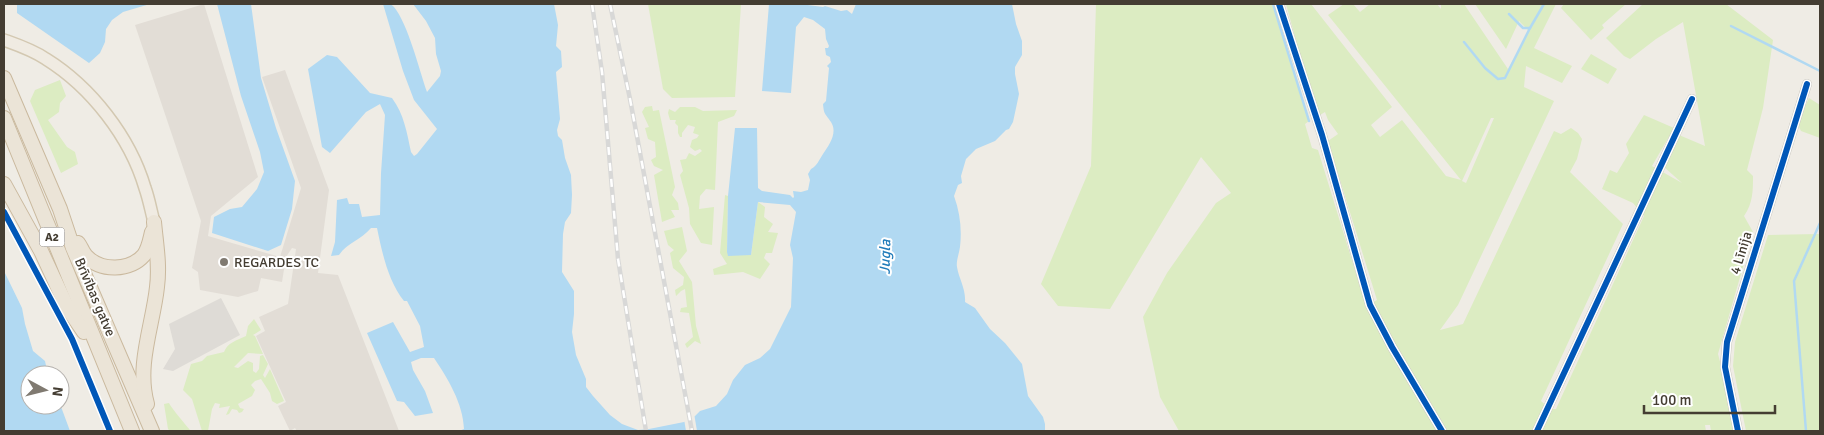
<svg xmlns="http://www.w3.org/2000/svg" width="1824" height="435" viewBox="0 0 1824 435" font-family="Signika,sans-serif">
<rect width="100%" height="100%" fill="#efece5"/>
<path fill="#e2ddd6" d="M204 4 258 177 211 216 208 236 280 257 301 188 262 77 285 70 329 190 318 273 338 275 399 431H297L295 428 290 431 278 406 286 402 256 336 265 331 259 317 288 304 296 249 292 248 286 257 282 282 261 278 258 291 238 297 200 290 198 272 192 268 201 221 135 25Z"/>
<g fill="#dcecc2" fill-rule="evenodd">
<path d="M648 4H741L735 97 672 98 663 89Z"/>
<path d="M1096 4H1272L1309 121 1305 124 1312 148 1318 150 1366 306 1377 300 1328 141 1338 134 1328 120 1325 112 1320 115 1309 88 1286 4H1311L1392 107 1371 125 1380 137 1402 120 1446 176 1461 180 1328 15 1344 4H1353L1360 12 1370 4H1437L1441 9V4H1464L1508 69 1529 31 1519 21 1506 49 1475 4H1556L1534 48 1572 66 1562 83 1526 66 1524 87 1554 101 1458 305 1440 330 1463 324 1554 131 1561 134 1571 128 1578 133 1582 139 1577 159 1570 172 1623 224 1541 401 1550 409H1556L1644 216 1633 203 1602 189 1610 170 1617 173 1629 153 1626 144 1644 115 1674 128 1652 166 1682 183 1664 167 1679 135 1705 146 1683 22 1656 39 1630 59 1624 56 1606 38 1643 4H1726L1773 40 1763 108 1747 170 1753 176C1753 191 1753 203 1744 216L1753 232 1718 354 1738 431H1711L1710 425H1705L1706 431H1179L1160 397 1143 317 1167 273 1216 203 1231 193 1201 157 1110 309 1058 306 1041 284 1091 166ZM1491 118H1494L1466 183 1462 181Z"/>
<path d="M1564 4H1626L1602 25 1604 28 1591 40 1561 8Z"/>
<path d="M1591 54 1617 69 1608 84 1581 69Z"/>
<path d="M60 80 66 96 60 103 59 112 48 120 67 147 75 152 78 164 61 173 30 101 35 90Z"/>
<path d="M1809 98 1820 105V138L1801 131 1797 123Z"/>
<path d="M652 106 653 111 659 110 675 187 672 195 678 203 679 210H671L675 217 662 222 654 175 663 170 654 166 651 160 656 157 655 142 648 139 645 128 649 127 642 112 645 107Z"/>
<path d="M680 107H695L703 111 737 110 734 116 718 122 715 190 706 189 700 196 699 209 714 207 712 245 701 243 690 224 689 208 680 175 683 171 680 160 686 159 689 153 695 156 702 151 700 149 695 151 690 147 692 140 697 138 699 135 693 133 695 127 688 125 682 133V137H680L678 133V126L675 123 676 120H670L668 113 669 109 675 112Z"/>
<path d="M725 195 728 196 727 252 751 255 758 202 765 207 764 217 773 224 768 232 778 233 772 253H766L764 258 770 264 760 279 743 272 714 275 713 269 727 264 720 253Z"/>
<path d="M682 227 687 251 679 261 692 282 696 326 701 344 695 341 687 348 685 344 693 337 689 313 680 312 681 308 687 307 685 289 681 291 676 296 675 290 683 285 684 277 673 268 670 253 674 250 668 245 664 231Z"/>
<path d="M1820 231V431H1746L1733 366 1735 342 1768 235 1819 234Z"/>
<path d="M254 319 261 330 253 335 255 336 263 354 248 353 234 367 238 368 248 361 253 363V371L256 373 259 369 260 356 263 355 268 364 263 375 265 378 270 369 284 401 277 404 272 401 270 393 261 379 255 381 251 385 255 390 252 396 238 404 240 408 244 409 242 412 239 413 237 410 232 409 229 414 226 415 230 406 219 408 220 404 215 403 212 409 208 431H202L192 399 183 390 191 364 202 361 207 356 224 352C227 343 237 340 246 336L248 326Z"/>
<path d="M169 403C170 406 188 428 191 431H170L168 429 164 404Z"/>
</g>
<path fill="#dedbd6" d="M221 298 240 335 173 371 163 369 175 349 169 324Z"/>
<g fill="#b1d9f2">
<path d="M17 4H150L123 12 112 20 106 29 105 42 100 53 89 63 17 13Z"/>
<path d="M217 4H251L261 78 276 128 295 181 292 209 281 245 268 251 212 233 214 217 230 209 242 207 257 189 264 172 260 152 241 96Z"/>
<path d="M383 4C387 4 391 3 394 7 408 24 419 69 427 92L440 76 441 71 436 54 435 38 426 21 413 4H554L558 25 556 46 561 51 562 67 556 72 560 119 557 130 558 136 562 140 565 158 571 175 572 195 571 213 565 222 563 234 562 272 574 291V314L572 332 576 355 586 379V387L593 396 610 415 622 424 638 430 649 429 684 422 695 416 700 411 716 406 727 394 733 380 745 365 760 358 770 349 791 307 793 258 790 245 796 212 790 205 758 202 751 255 728 256 727 252 728 196 735 128H757L758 188 762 191 790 195 793 198 794 197 793 191 801 192 808 190 810 180 808 174 811 169C817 166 819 160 823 154 829 145 838 133 831 122 825 113 824 115 823 104L826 101 829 68 827 66 831 62 830 57 826 55 825 48H828L829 46 826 39 825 29 813 20 804 17 796 27 791 93 762 91 769 4H800L823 7 825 6 841 11 847 10 852 14 856 4H1012L1016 24 1022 41V55L1015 67V74L1019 94 1013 122 1009 129 1006 130 995 141 976 149 966 159 961 176 962 183 958 185 954 196C960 212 962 230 960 247 959 254 956 261 957 267 959 279 966 289 965 302L975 308 990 329 1005 343 1022 364 1028 396 1043 417 1045 424V431H459L464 429C463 403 448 379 434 358H421L411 362 413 370 425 391 433 413 415 416 404 402 397 401 367 333 393 322 410 352 424 347 420 326 407 301H404C388 281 382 252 377 228H371C361 240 348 242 339 255L331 256 335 242 337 200 347 198 349 204H359L362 217 380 215 381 173 385 115 380 104 366 112 330 153 322 147 308 69 327 55 337 57 370 93 392 98C404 114 407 133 411 152L414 156 417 154 437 129 414 100 403 71Z"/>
<path d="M4 271 22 308 25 324 33 351 45 361 48 375H30V405H60V404L70 431H4Z"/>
</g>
<path fill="#efece5" d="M694 413 697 431H686L684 419Z"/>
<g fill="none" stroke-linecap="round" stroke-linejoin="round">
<g stroke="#b1d9f2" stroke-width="2.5">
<path d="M1273 4 1309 121"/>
<path d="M1509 14 1523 28H1530L1544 4"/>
<path d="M1731 26 1820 71"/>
<path d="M1464 42 1485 68 1498 79 1505 78 1530 28"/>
<path d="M1806 431 1794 281 1820 223"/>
</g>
<g stroke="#cbc8c1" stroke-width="10">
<g id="street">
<path d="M1279 4 1322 135 1370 305 1392 347 1442 431"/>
<path d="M1537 431 1692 99"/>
<path d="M1738 431 1725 367 1727 342 1807 84"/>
</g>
</g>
<g stroke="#d3c8b1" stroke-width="14">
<path id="primary" d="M4 40C18 45 33 50 46 59 91 87 130 137 145 188 149 199 151 211 154 222"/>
</g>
<g stroke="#cab99e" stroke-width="16">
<g id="highway">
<path d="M4 78 60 209 73 248 152 431"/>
<path d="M4 118 132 431"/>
<path d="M4 184 41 251 67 307 84 332"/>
<path d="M78 243C81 247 83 253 86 256 101 272 130 271 144 255 149 248 150 240 152 232"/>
<path d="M147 404C136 365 153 325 157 287 160 265 156 244 154 222"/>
</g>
</g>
<use href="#street" stroke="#fdfcfb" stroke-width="8"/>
<use href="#primary" stroke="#f0ebe2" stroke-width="11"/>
<use href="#highway" stroke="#ebe4d7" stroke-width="14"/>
<g stroke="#d8d8d7" stroke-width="4.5">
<g id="rail">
<path d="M592 4 602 72 618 259 646 431"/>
<path d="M610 4 630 99 692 431"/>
</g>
</g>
<use href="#rail" stroke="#fff" stroke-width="2.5" stroke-dasharray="8" stroke-linecap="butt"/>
<g stroke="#fff" stroke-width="9">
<g id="cycleway">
<path d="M1279 4 1322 135 1370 305 1392 347 1442 431"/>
<path d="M4 212 72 339 110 431"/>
<path d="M1537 431 1692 99"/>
<path d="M1738 431 1725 367 1727 342 1807 84"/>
</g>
</g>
<use href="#cycleway" stroke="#0057b8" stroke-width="6"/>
</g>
<circle fill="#807a71" stroke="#fff" stroke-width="2" cx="224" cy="262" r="5"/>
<g text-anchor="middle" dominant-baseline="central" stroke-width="4" stroke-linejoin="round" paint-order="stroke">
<rect fill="#fff" stroke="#7c7770" stroke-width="1" x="39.5" y="227.5" width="25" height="19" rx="4"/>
<g font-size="12" font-weight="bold" fill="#443d32">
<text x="52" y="237">A2</text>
</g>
<g font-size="14" fill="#443d32" stroke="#fff">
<text transform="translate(1741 253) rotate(-73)">4 Līnija</text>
<text transform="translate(95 297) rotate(67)">Brīvības gatve</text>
</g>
<g font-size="14" fill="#443d32" stroke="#fff" text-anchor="start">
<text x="234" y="262">REGARDES TC</text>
</g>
<g font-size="15" font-style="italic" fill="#217cba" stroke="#fff">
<text transform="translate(885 257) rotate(-89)">Jugla</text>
</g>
</g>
<rect width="1824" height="435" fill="none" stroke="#443d32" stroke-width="10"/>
<g transform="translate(45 390) rotate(97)"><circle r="24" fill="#ffffff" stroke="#b4b1ad"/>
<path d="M0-4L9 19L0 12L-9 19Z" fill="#807a71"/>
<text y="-8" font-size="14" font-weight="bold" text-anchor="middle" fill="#443d32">N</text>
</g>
<path d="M1644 405v8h131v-8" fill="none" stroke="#443d32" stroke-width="2.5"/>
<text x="1652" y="405" font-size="15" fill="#443d32" stroke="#ffffff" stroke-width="4" paint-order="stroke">100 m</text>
</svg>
